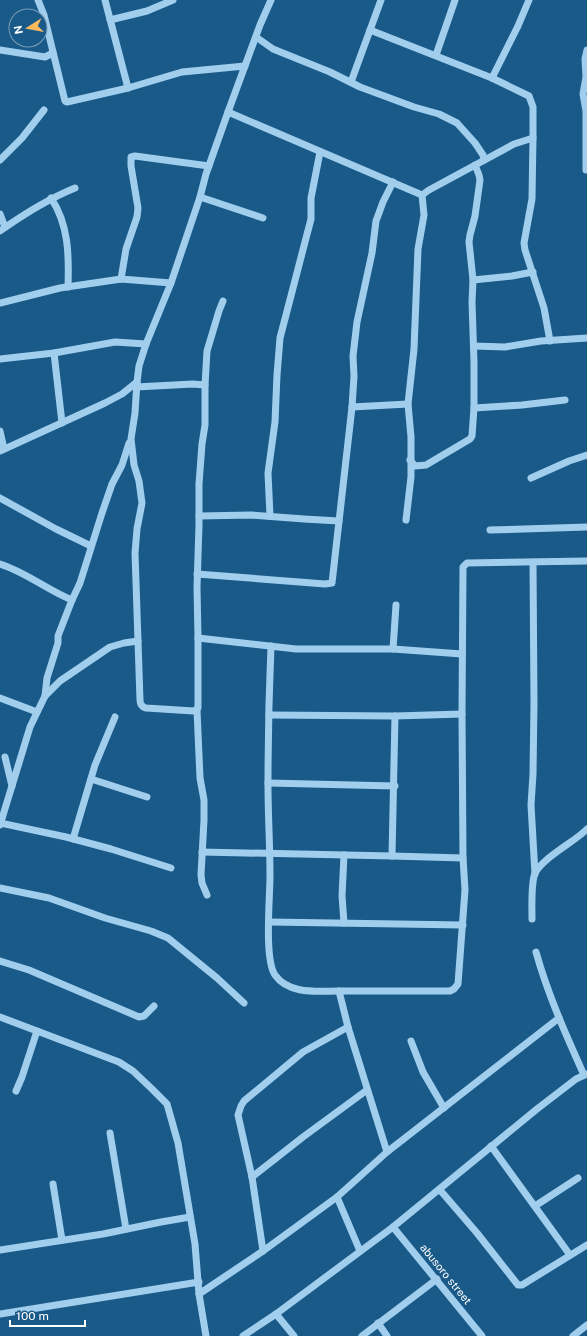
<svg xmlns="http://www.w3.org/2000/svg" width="587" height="1336" viewBox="0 0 587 1336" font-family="'Public Sans',sans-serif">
<rect width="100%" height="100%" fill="#195a89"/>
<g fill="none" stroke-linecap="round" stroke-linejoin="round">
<g stroke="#a2ceed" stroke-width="7">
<path d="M38 0 44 15 65 101 67 102 128 88 182 72 245 66"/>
<path d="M105 0 128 88"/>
<path d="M110 20 147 11 173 0"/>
<path d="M256 37 273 49 330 72 360 87 414 107 439 114 457 123 475 143 483 155 484 160"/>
<path d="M0 50 45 57 53 53"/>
<path d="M436 55 455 0"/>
<path d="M492 78 518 26 529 0"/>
<path d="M351 82 381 0"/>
<path d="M228 112 422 195 429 190 514 144 533 138V107L529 96 492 78 370 30"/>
<path d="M533 138 532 199 524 243 525 250 544 308 550 341"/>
<path d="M0 160 22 138 44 110"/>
<path d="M586 170V111L583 94 586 77 585 59 587 50"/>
<path d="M200 197 263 218"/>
<path d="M51 198C69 225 69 256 68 287"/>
<path d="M0 214 5 227"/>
<path d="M0 231C24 214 48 199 75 188"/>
<path d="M121 279 126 249 137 217 138 208 131 166V157L135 156 209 166"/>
<path d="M473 280 512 276 533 272"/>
<path d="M223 301 219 311 207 351 205 385V425L202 444 199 484V525L197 587 198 638V708L194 711 146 708C142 707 140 704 140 700L135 553 137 529 142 503 139 481 134 465 131 439 135 413 137 382 139 366 146 344 171 283 200 197 206 174 228 112 260 25 271 0"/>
<path d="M0 303 60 288 121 279 171 283"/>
<path d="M474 346 505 347 541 341 587 338"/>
<path d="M54 353 62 423"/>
<path d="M0 359 54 353 115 342 146 344"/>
<path d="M136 387 193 384 205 385"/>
<path d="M352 407 408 404"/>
<path d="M474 408 522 405 565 400"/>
<path d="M0 431 4 449"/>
<path d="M0 451 105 403 122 394 137 382"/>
<path d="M410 460 415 466 426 465 470 439 472 436 474 408V362L472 302 473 280 469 242 470 235 475 216 480 180 479 175 475 165"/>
<path d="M531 478 569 461 587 455"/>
<path d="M0 498 56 529 91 546"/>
<path d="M199 516 251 515 304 519 339 521"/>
<path d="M270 516 268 473 275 422 277 375 280 338 311 219V198L320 152"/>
<path d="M406 520 411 477V437L408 404 414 349 418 249 424 215 422 195"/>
<path d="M490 530 587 527"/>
<path d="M533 563 534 704 533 774 531 805 535 874"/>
<path d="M0 564C26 572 47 590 72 600"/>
<path d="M197 574 325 584 332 583 352 407 354 376 353 356 357 322 372 253 376 221 383 202 393 182"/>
<path d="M198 638 296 649H393L462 654"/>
<path d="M271 646C269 692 268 739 268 785 268 815 270 846 270 876 270 897 264 959 275 975 289 995 318 991 339 991"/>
<path d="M393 649 396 605"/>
<path d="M45 696 47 678 58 643V636L72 600 80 583 102 513 112 484 122 465 129 443"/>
<path d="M0 698 37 712"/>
<path d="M197 710 200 778 204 800V820L201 875 202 883 207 895"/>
<path d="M269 715 395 716 462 714"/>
<path d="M5 757 12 786"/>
<path d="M91 779 147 797"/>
<path d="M268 783 395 786"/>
<path d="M0 823 66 837 111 849 171 868"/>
<path d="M0 825 30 727 45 696 60 681 110 647 124 643 138 641"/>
<path d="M73 839 95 765 115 717"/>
<path d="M202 852 392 856 463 858"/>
<path d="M392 856 395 716"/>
<path d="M0 888 49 898 105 918 151 931 168 938 217 978 244 1003"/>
<path d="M532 919C532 905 531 890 534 876 538 860 575 842 587 829"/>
<path d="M269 922 463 925"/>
<path d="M344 923 342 896 344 855"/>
<path d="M536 952C548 995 566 1035 584 1075"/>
<path d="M0 961 29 970 139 1017 144 1016 154 1006"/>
<path d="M0 1017 119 1062 133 1071 151 1088 167 1104 178 1143 195 1244 199 1294 206 1336"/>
<path d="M411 1041 423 1072 444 1108"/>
<path d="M16 1091 22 1077 37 1031"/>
<path d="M110 1133 126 1229"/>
<path d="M491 1146 570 1255"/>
<path d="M387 1152 348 1027 339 991H450L454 989 458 984 465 890 463 858 462 714 463 567 467 563 587 561"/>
<path d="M252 1177 303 1137 367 1090"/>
<path d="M53 1184 62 1240"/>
<path d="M440 1190 477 1233 518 1285H522L587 1245"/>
<path d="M337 1197 360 1251"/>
<path d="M535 1206 578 1178"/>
<path d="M393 1227 482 1336"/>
<path d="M0 1250 103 1234 161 1222 190 1217"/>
<path d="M263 1251 252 1177 238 1115 241 1106 244 1101 303 1052 348 1027"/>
<path d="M199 1294 263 1251 337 1197 387 1152 559 1018"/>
<path d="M0 1314 199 1282"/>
<path d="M276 1314 294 1336"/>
<path d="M378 1323 387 1336"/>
<path d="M243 1336 276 1314 393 1227 537 1109 576 1079 587 1074"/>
<path d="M362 1336 437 1279"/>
<path d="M573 1336 587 1325"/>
</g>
</g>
<g text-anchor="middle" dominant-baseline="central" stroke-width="3.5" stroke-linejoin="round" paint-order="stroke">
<g font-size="11" fill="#fff" stroke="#195a89">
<text transform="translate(446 1274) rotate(51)">abusoro street</text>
</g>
</g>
<g transform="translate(28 28) rotate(259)"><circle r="19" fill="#195a89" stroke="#759cb8"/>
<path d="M0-3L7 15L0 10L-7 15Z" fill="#ffba5e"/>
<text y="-6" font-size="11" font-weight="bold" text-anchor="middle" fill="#ffffff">N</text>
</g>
<path d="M10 1320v6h75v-6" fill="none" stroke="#ffffff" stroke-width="2"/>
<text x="16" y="1320" font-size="12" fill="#ffffff" stroke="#195a89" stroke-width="3" paint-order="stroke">100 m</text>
</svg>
